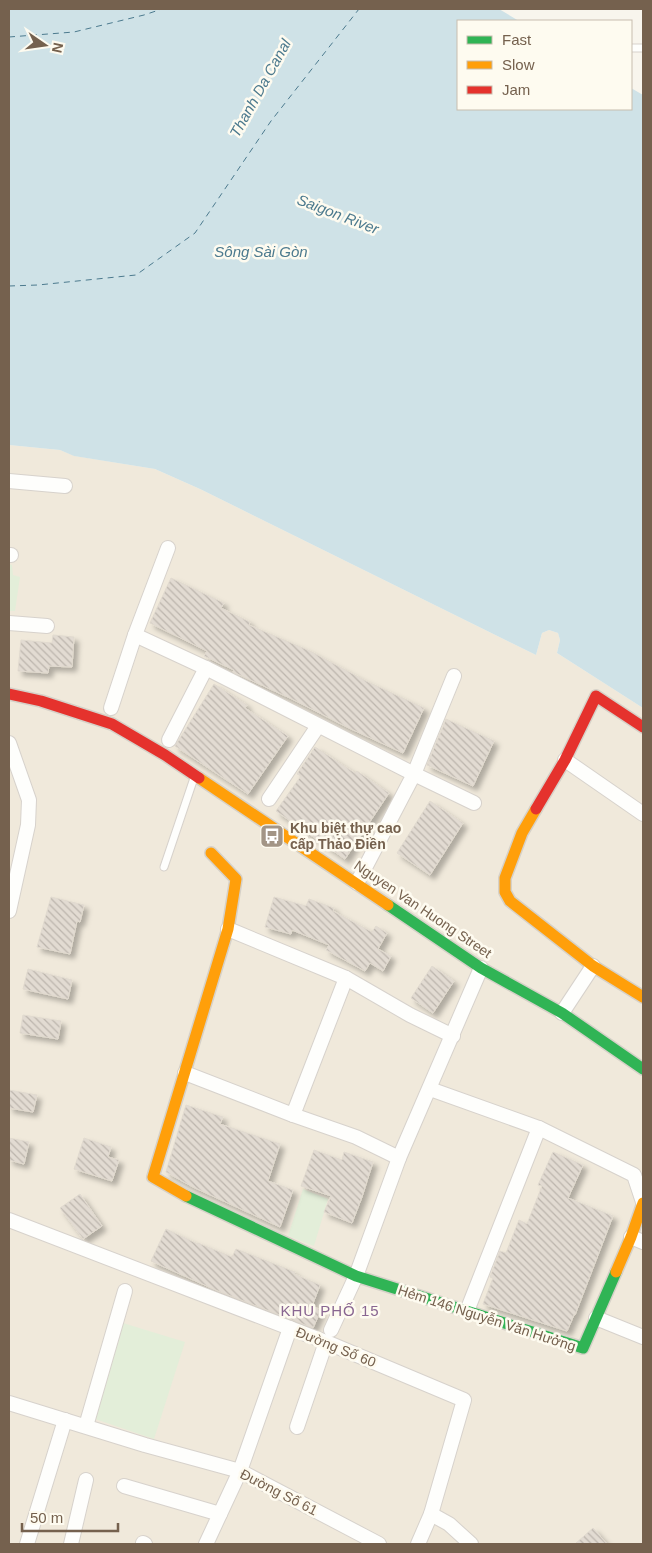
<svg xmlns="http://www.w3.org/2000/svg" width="652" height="1553" viewBox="0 0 652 1553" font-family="Helvetica,sans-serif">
<defs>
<pattern id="building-back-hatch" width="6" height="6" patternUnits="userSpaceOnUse" patternTransform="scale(1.25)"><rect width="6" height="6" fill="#e2dbd2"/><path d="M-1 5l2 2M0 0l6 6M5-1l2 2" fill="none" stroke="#bcb5ad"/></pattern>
<filter id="shadow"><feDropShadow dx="4.5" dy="4.5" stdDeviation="2.5" flood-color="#0004"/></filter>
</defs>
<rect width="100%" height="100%" fill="#f8f5ed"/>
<path fill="#f0e9db" d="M9 445 60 450 75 456 155 469 200 489 536 655 542 633 549 630 558 633 560 640 557 653 643 708V1544H9Z"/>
<g fill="#e3eed9">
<path d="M9 564 12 565 13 575 20 577 15 611H9Z"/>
<path d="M303 1189 328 1199 314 1246 288 1236Z"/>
<path d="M123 1323 185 1342 154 1439 95 1419Z"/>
</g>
<path fill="#cfe2e7" d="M9 9H499L519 21H458V109H631V88L643 95V708L557 653 560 640 558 633 549 630 542 633 536 655 200 489 155 469 74 456 60 450 9 445Z"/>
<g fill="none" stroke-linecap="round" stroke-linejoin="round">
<g stroke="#4c7a8e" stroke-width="1" stroke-dasharray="6 5" stroke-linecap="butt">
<path d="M9 37 74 32 144 15 162 9"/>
<path d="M9 286 38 285 136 275 195 233 271 121 359 9"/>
</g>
</g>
<g fill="url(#building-back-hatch)" stroke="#e1dacf" filter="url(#shadow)">
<path d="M171 578 224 603 221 608 250 622 249 625 310 651 366 681 424 708 403 753 349 728 292 699 233 672 234 670 204 656 207 651 150 623Z"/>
<path d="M53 635 74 637 72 667 49 666 48 673 18 671 21 640 52 643Z"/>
<path d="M214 684 247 705 245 708 288 736 248 794 175 746Z"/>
<path d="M446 719 494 741 473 786 427 765Z"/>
<path d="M315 747 355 773 357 771 389 793 345 859 276 811 301 776 297 774Z"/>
<path d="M430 801 463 823 430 875 397 853Z"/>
<path d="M51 897 84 905 80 922 77 921 70 954 37 947Z"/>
<path d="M274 897 306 906 309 899 334 908 333 911 372 932 376 926 387 933 378 949 391 956 383 971 370 963 365 971 326 950 329 945 292 930 291 934 265 927Z"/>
<path d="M432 966 454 981 433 1013 411 998Z"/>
<path d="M28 969 72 980 68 999 23 989Z"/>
<path d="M23 1015 61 1021 58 1039 20 1033Z"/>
<path d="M9 1090 37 1095 33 1112 9 1108Z"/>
<path d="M186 1105 223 1117 220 1124 280 1144 268 1181 293 1190 280 1227 193 1187 166 1172Z"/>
<path d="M9 1138 29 1142 24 1164 9 1160Z"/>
<path d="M84 1138 111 1147 108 1157 119 1160 112 1181 74 1169Z"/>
<path d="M314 1150 342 1160 344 1152 373 1162 362 1197 352 1223 324 1212 331 1196 301 1186Z"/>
<path d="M553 1152 583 1165 568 1198 613 1216 575 1315H574L567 1331 483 1304 493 1278 490 1277 500 1251 506 1253 519 1220 527 1224 542 1186 538 1185Z"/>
<path d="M80 1194 102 1226 83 1239 60 1208Z"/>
<path d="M166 1229 198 1244V1243L232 1257 236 1249 295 1272 294 1274 320 1285 312 1306 321 1310 313 1328 218 1291 151 1261Z"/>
<path d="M593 1528 607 1544H575Z"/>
</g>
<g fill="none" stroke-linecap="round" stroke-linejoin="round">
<g stroke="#d7d2cc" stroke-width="9">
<g id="lane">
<path d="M631 48H643"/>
<path d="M164 867 195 775"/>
</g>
</g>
<g stroke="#d7d2cc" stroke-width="16">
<g id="street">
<path d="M9 481 65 486"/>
<path d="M9 555H11"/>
<path d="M9 623 47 626"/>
<path d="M135 635 206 668 414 774 357 883"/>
<path d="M454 676 414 774 474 803"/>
<path d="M111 708 135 635 168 548"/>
<path d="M169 740 206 668"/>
<path d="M9 743 29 800 28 825 9 911"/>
<path d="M565 760 643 814"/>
<path d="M269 799 318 726"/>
<path d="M228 929 346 978 410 1015 453 1036"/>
<path d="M346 978 293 1115 356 1137 399 1158"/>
<path d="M562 1013 593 966"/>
<path d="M185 1073 293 1115"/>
<path d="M430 1089 539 1128 634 1175 643 1202"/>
<path d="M9 1220 326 1342 464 1400 431 1514 418 1544"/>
<path d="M631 1237 643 1242"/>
<path d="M467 1311 539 1128"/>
<path d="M596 1318 643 1337"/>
<path d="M331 1330 356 1276 399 1158 481 968"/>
<path d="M9 1403 145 1445 240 1471 379 1544"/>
<path d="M86 1426 125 1291"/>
<path d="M297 1427 326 1342"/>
<path d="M124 1486 220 1514"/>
<path d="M431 1514 449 1524 471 1544"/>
<path d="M143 1543 145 1544"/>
<path d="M27 1544 65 1420"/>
<path d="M71 1544 86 1480"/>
<path d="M206 1544 240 1471 290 1328"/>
</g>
</g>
<g stroke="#d6d1c8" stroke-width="14">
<g id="fast">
<path d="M388 905 481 968 562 1013 643 1069"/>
<path d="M186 1196 356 1276 583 1348 616 1272"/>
</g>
</g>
<g stroke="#d6d1c8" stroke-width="14">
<g id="slow">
<path d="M199 778 388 905"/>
<path d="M536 809 522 833 505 878V892L510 901 593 966 643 997"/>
<path d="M186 1196 153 1177 228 929 236 879 211 853"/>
<path d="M616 1272 631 1237 643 1203"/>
</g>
</g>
<g stroke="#d6d1c8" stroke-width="14">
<g id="jam">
<path d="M9 694 41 701 112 724 165 755 199 778"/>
<path d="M536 809 565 760 596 696 643 727"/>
</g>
</g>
<use href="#lane" stroke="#fefefc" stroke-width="7"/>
<use href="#street" stroke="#fefefc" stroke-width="14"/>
<use href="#fast" stroke="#30b455" stroke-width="11"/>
<use href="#slow" stroke="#ff9f0a" stroke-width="11"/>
<use href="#jam" stroke="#e5322d" stroke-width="11"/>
</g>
<defs>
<g id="bus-square" transform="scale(1.25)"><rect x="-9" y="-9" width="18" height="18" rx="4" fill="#a39586" stroke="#fefbf0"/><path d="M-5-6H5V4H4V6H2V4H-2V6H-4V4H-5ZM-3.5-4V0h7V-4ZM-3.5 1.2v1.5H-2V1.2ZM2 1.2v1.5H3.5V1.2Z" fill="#fff"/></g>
</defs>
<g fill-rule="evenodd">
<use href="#bus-square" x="272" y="836"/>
</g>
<g text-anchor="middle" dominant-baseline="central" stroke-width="5" stroke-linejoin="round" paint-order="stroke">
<g font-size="14" font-weight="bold" fill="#75614e" stroke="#fefbf0" text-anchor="start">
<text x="290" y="828">Khu biệt thự cao<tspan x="290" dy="16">cấp Thảo Điền</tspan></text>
</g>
<g font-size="14" fill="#75614e" stroke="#fefbf0">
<text transform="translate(423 909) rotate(34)">Nguyen Van Huong Street</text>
<text transform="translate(487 1318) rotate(18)">Hẻm 146 Nguyễn Văn Hưởng</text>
<text transform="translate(336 1347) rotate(22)">Đường Số 60</text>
<text transform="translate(279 1492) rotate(27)">Đường Số 61</text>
</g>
<g font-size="15" font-style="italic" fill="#4c7a8e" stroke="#fefbf0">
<text transform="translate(260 88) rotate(-61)">Thanh Da Canal</text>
<text transform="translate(338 214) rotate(21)">Saigon River</text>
<text x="261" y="251">Sông Sài Gòn</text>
</g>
<g font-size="15" letter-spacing="1" fill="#896691" stroke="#fefbf0">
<text x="330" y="1310">KHU PHỐ 15</text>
</g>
</g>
<rect width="652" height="1553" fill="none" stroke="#75614e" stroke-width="20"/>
<rect x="457" y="20" width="175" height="90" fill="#fefbf0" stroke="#c7bdaf"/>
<rect x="467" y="36" width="25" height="8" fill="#30b455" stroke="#c7bdaf"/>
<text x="502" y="45" font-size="15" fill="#75614e">Fast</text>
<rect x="467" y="61" width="25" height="8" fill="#ff9f0a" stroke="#c7bdaf"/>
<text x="502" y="70" font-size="15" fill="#75614e">Slow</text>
<rect x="467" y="86" width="25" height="8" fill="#e5322d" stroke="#c7bdaf"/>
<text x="502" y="95" font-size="15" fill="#75614e">Jam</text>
<g transform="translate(45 45) rotate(103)" stroke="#fefbf0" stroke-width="4" paint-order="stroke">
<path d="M0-4L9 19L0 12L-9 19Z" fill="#75614e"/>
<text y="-8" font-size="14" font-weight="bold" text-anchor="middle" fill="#75614e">N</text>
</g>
<path d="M22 1523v8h96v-8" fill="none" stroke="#75614e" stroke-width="2.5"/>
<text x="30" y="1523" font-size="15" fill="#75614e" stroke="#fefbf0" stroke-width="4" paint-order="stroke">50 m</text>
</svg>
